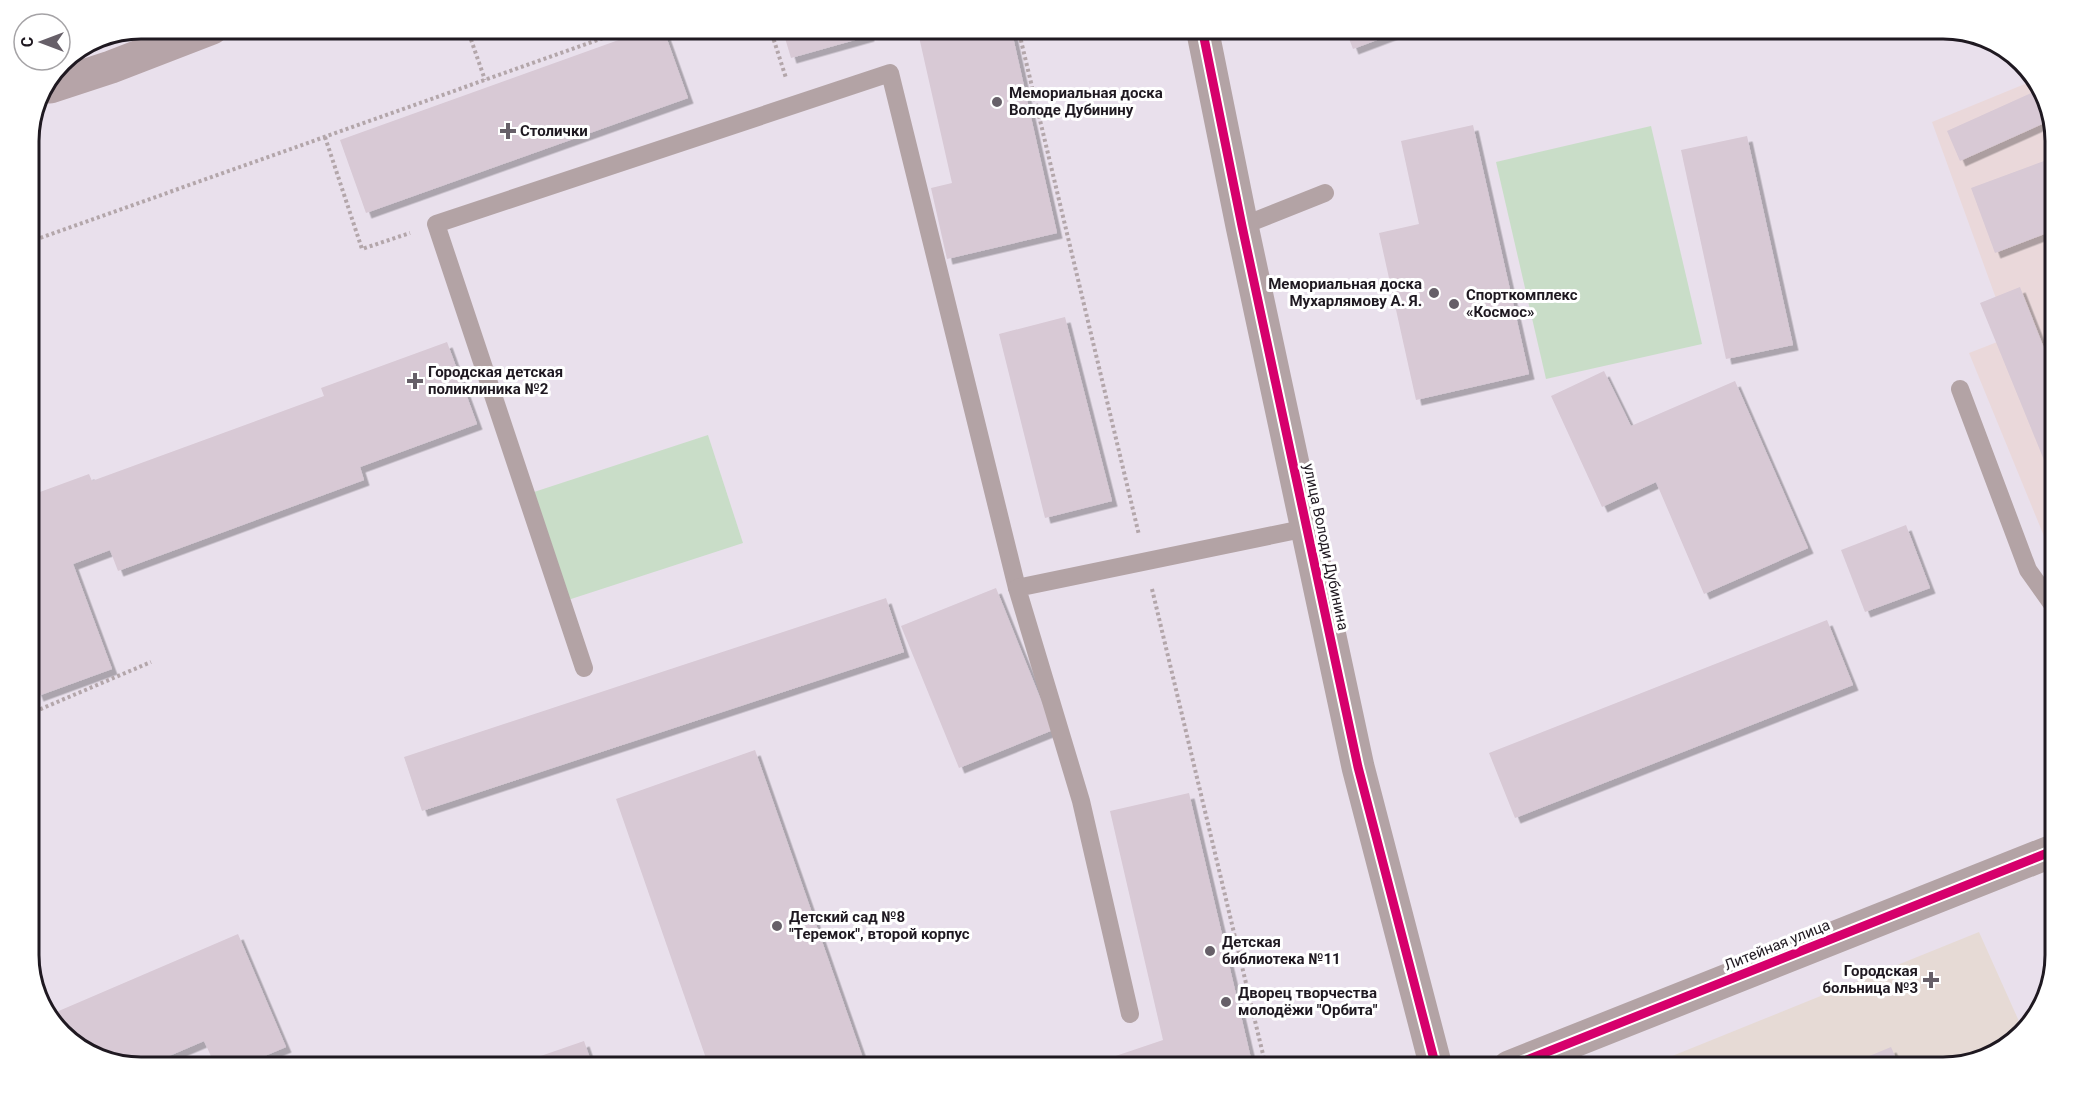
<svg xmlns="http://www.w3.org/2000/svg" width="2084" height="1096" viewBox="0 0 2084 1096" font-family="Roboto,sans-serif">
<defs>
<filter id="shadow"><feDropShadow dx="5.5" dy="5.5" stdDeviation="0" flood-color="#0004"/></filter>
</defs>
<rect width="100%" height="100%" fill="#e9e0ec"/>
<path fill="#ead8da" d="M2037 79 2055 134V563L1969 353 2010 337 1932 122Z"/>
<path fill="#e6dad5" d="M1979 932 2022 1028 2000 1052 1944 1067H1645Z"/>
<g fill="#c9ddc8">
<path d="M1651 126 1702 344 1546 379 1496 162Z"/>
<path d="M708 435 743 543 568 600 534 492Z"/>
</g>
<g fill="#d8c9d5" filter="url(#shadow)">
<path d="M652 28H663L688 98 366 213 340 140Z"/>
<path d="M782 28H867L869 36 791 58Z"/>
<path d="M917 28H1011L1057 233 947 259 931 188 952 183Z"/>
<path d="M1345 28H1405L1406 29 1353 49Z"/>
<path d="M2040 89 2051 120 1960 161 1947 131Z"/>
<path d="M1473 125 1529 374 1416 400 1379 233 1419 224 1401 141Z"/>
<path d="M1747 136 1793 345 1726 359 1681 150Z"/>
<path d="M2055 157V230L1995 253 1971 188Z"/>
<path d="M2020 287 2055 376V487L1980 303Z"/>
<path d="M1065 317 1112 501 1045 518 999 334Z"/>
<path d="M447 342 477 424 360 467 364 480 118 571 110 550 73 564 112 669 38 696 29 671V496L89 474 92 481 324 396 321 388Z"/>
<path d="M1604 371 1631 426 1735 381 1808 548 1704 594 1656 482 1602 507 1551 396Z"/>
<path d="M1906 525 1930 588 1865 612 1841 550Z"/>
<path d="M996 588 1053 730 959 768 901 626Z"/>
<path d="M886 598 904 652 422 811 404 757Z"/>
<path d="M1827 620 1853 685 1515 818 1489 753Z"/>
<path d="M755 750 866 1067H709L616 799Z"/>
<path d="M1189 793 1253 1067H1083L1163 1040 1110 811Z"/>
<path d="M238 934 286 1047 239 1067H216L204 1041 141 1068 91 1056 48 1018 47 1016Z"/>
<path d="M584 1041 593 1067H509Z"/>
<path d="M1891 1047 1900 1067H1843Z"/>
</g>
<g fill="none" stroke-linecap="round" stroke-linejoin="round">
<g stroke="#b3a6aa" stroke-width="4" stroke-dasharray="3 3" stroke-linecap="butt">
<path d="M467 28 485 80"/>
<path d="M770 28 786 78"/>
<path d="M1018 28 1139 535"/>
<path d="M325 137 362 249 410 233"/>
<path d="M29 242 631 28"/>
<path d="M1152 589 1266 1067"/>
<path d="M29 714 151 662"/>
</g>
<g stroke="#b3a3a5" stroke-width="18">
<path d="M1242 226 1325 193"/>
<path d="M1960 389 2028 570 2055 608"/>
<path d="M584 668 436 224 890 73 1017 588"/>
<path d="M1130 1014 1081 801 1017 588 1307 528"/>
</g>
<g stroke="#b3a3a5" stroke-width="33">
<path d="M1202 28 1242 226 1358 767 1436 1067"/>
<path d="M1509 1067 2055 850"/>
</g>
<path stroke="#b6a4a8" stroke-width="33" d="M50 87 111 67 212 28"/>
<g stroke="#fff" stroke-width="13">
<g id="cycleway">
<path d="M1202 28 1242 226 1358 767 1436 1067"/>
<path d="M1509 1067 2055 850"/>
</g>
</g>
<use href="#cycleway" stroke="#d6006c" stroke-width="9"/>
</g>
<g fill="#665f68" stroke="#fff" stroke-width="2">
<circle cx="997" cy="102" r="6"/>
<path d="M505 122h6v6h6v6h-6v6h-6v-6h-6v-6h6z"/>
<circle cx="1434" cy="293" r="6"/>
<circle cx="1454" cy="304" r="6"/>
<path d="M412 372h6v6h6v6h-6v6h-6v-6h-6v-6h6z"/>
<circle cx="777" cy="926" r="6"/>
<circle cx="1210" cy="951" r="6"/>
<path d="M1928 971h6v6h6v6h-6v6h-6v-6h-6v-6h6z"/>
<circle cx="1226" cy="1002" r="6"/>
</g>
<g text-anchor="middle" dominant-baseline="central" stroke-width="6" stroke-linejoin="round" paint-order="stroke">
<g font-size="15" font-weight="bold" fill="#1f1921" stroke="#fff" text-anchor="start">
<text x="1009" y="93">Мемориальная доска<tspan x="1009" dy="17">Володе Дубинину</tspan></text>
<text x="520" y="131">Столички</text>
<text x="1422" y="284" text-anchor="end">Мемориальная доска<tspan x="1422" dy="17">Мухарлямову А. Я.</tspan></text>
<text x="1466" y="295">Спорткомплекс<tspan x="1466" dy="17">«Космос»</tspan></text>
<text x="428" y="372">Городская детская<tspan x="428" dy="17">поликлиника №2</tspan></text>
<text x="789" y="917">Детский сад №8<tspan x="789" dy="17">"Теремок", второй корпус</tspan></text>
<text x="1222" y="942">Детская<tspan x="1222" dy="17">библиотека №11</tspan></text>
<text x="1918" y="971" text-anchor="end">Городская<tspan x="1918" dy="17">больница №3</tspan></text>
<text x="1238" y="993">Дворец творчества<tspan x="1238" dy="17">молодёжи "Орбита"</tspan></text>
</g>
<g font-size="15" fill="#1f1921" stroke="#fff">
<text transform="translate(1326 547) rotate(78)">улица Володи Дубинина</text>
<text transform="translate(1777 945) rotate(-22)">Литейная улица</text>
</g>
</g>
<path d="M0 0H2084V1096H0ZM141 39H1943A102 102 0 0 1 2045 141V955A102 102 0 0 1 1943 1057H141A102 102 0 0 1 39 955V141A102 102 0 0 1 141 39Z" fill="#fff" fill-rule="evenodd"/>
<path fill="none" stroke="#1f1921" stroke-width="3" d="M141 39H1943A102 102 0 0 1 2045 141V955A102 102 0 0 1 1943 1057H141A102 102 0 0 1 39 955V141A102 102 0 0 1 141 39Z"/>
<g transform="translate(42 42) rotate(270)"><circle r="28" fill="#ffffff" stroke="#a5a3a6" stroke-width="1.5"/>
<path d="M0-4.5L10 22L0 15L-10 22Z" fill="#665f68"/>
<text y="-9" font-size="16" font-weight="bold" text-anchor="middle" fill="#1f1921">С</text>
</g>
</svg>
